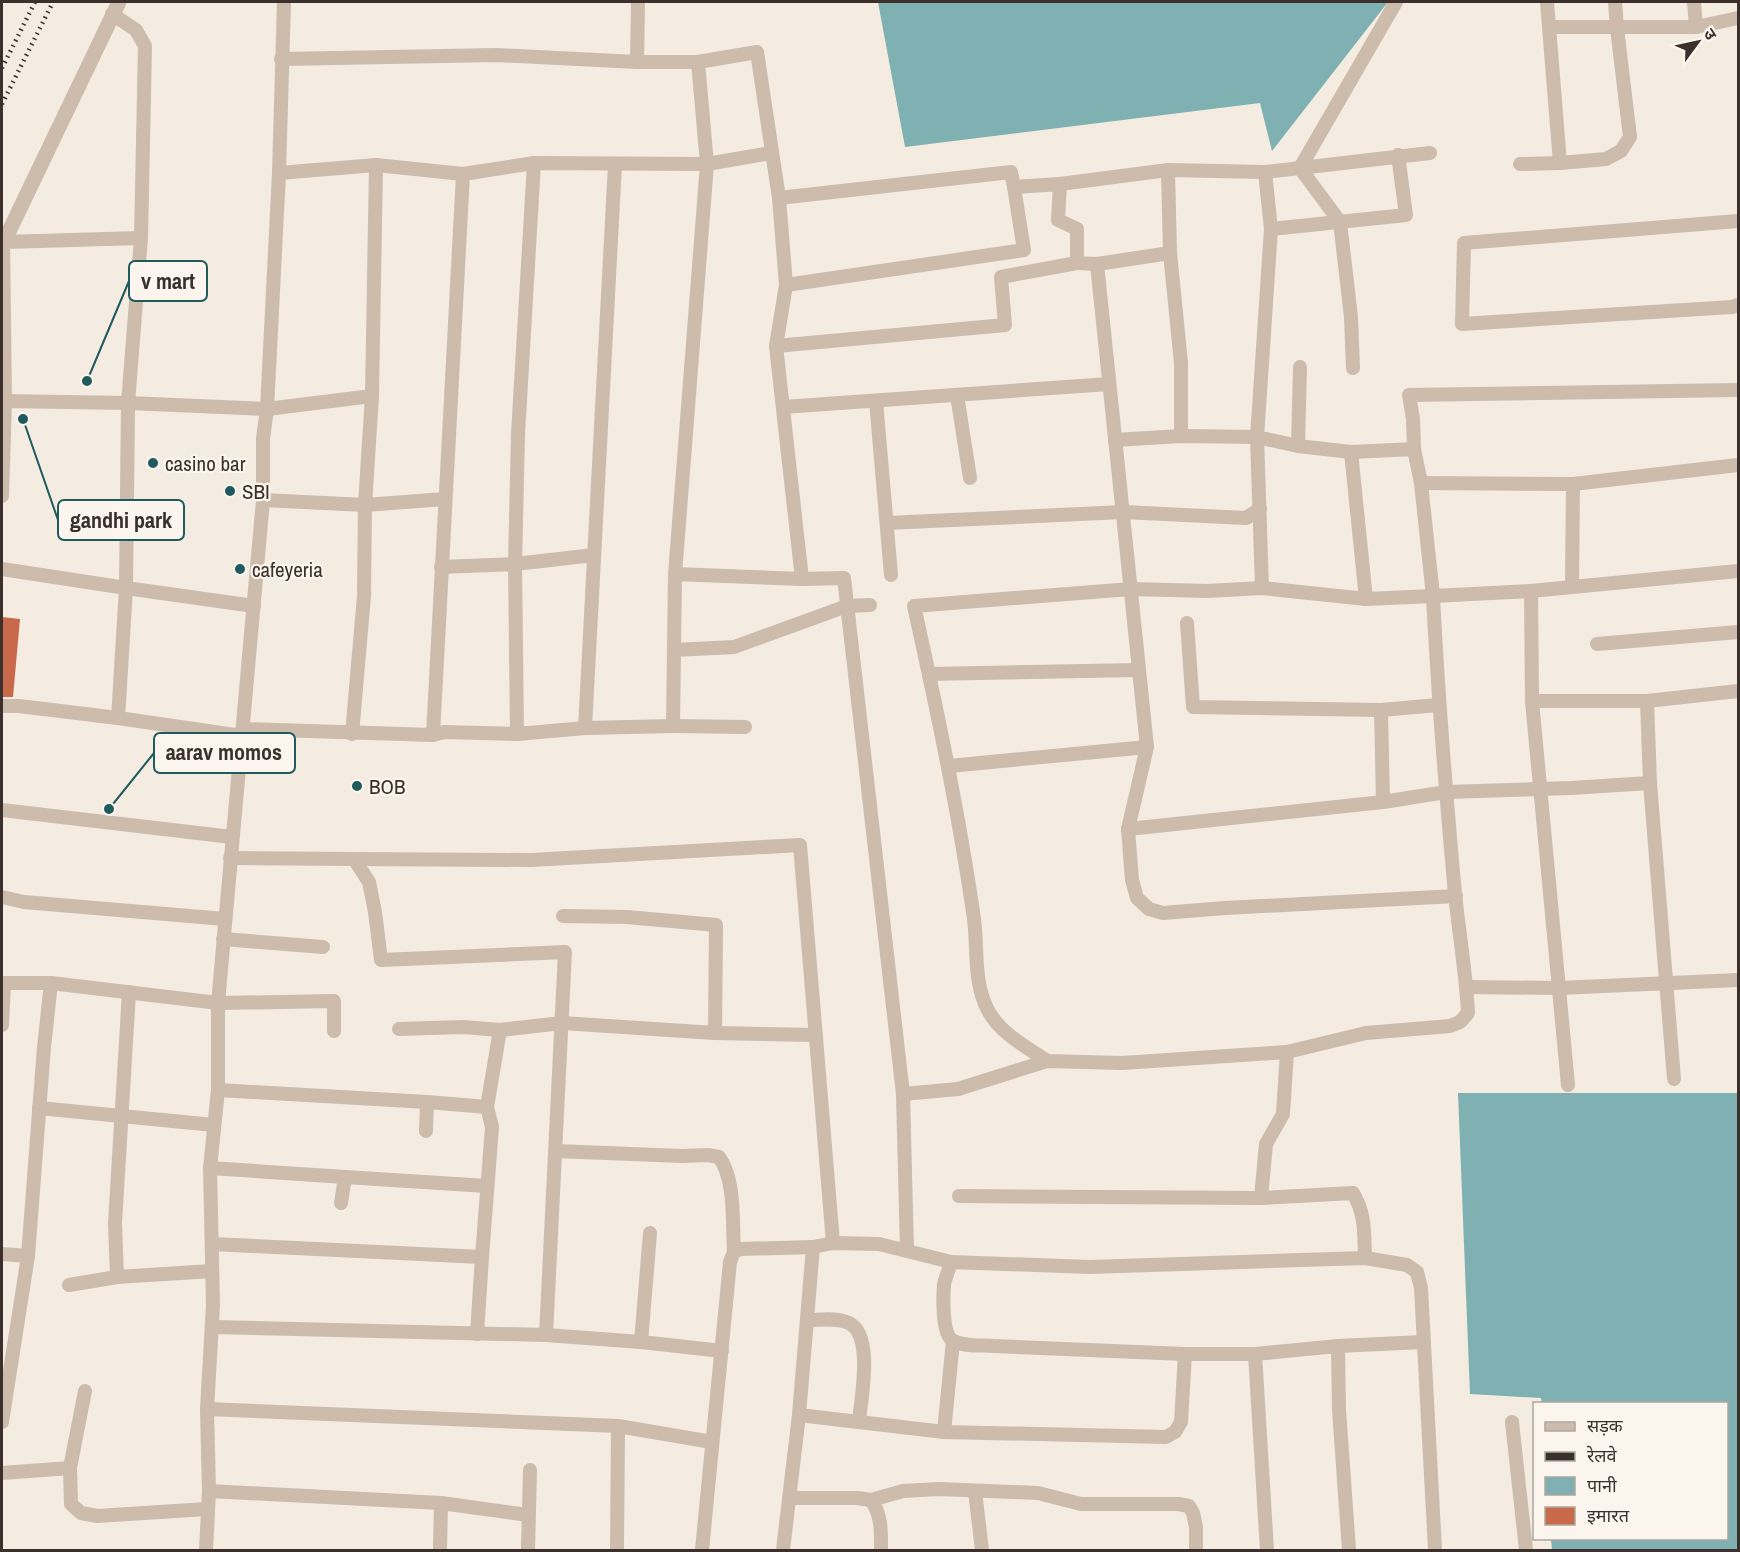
<svg xmlns="http://www.w3.org/2000/svg" width="1740" height="1552" viewBox="0 0 1740 1552" font-family="'Archivo Narrow','Noto Sans Devanagari',sans-serif">
<rect width="100%" height="100%" fill="#f4ebe1"/>
<g fill="#7fb0b2">
<path d="M878 2H1388L1272 151 1260 103 905 147Z"/>
<path d="M1458 1093H1738V1550H1552L1551 1539 1726 1538V1404H1542L1541 1398 1470 1394Z"/>
</g>
<path fill="#c8694b" d="M2 617 20 619 13 697H2Z"/>
<g fill="none" stroke-linecap="round" stroke-linejoin="round">
<g stroke="#cdbbac" stroke-width="14">
<path d="M638 2 637 62H698"/>
<path d="M1547 2 1560 163"/>
<path d="M112 14 136 30 145 46 141 238 128 403 126 588 254 606"/>
<path d="M1550 27H1696L1694 2"/>
<path d="M1696 27 1738 18"/>
<path d="M281 59 497 55 637 62"/>
<path d="M534 163 518 434 515 564 594 555"/>
<path d="M1520 164 1560 163 1606 159 1621 151 1630 137 1617 28 1615 2"/>
<path d="M1168 170 1170 253 1097 264 1147 747 1128 829 1132 880 1137 898 1149 909 1163 913 1225 908 1456 896"/>
<path d="M279 173 376 165 463 174"/>
<path d="M1060 184 1168 170 1265 172 1430 153"/>
<path d="M779 198 1011 172 1014 187 1060 184 1058 220 1077 229V263L1097 264"/>
<path d="M1738 221 1464 243 1462 324 1732 307 1738 305"/>
<path d="M1271 229 1406 215 1398 155"/>
<path d="M1170 253 1181 363V436"/>
<path d="M786 285 1024 250 1014 187"/>
<path d="M776 346 1005 325 1001 277 1077 263"/>
<path d="M1300 367 1298 446 1351 452 1414 449 1421 483 1433 596 1531 591 1738 571"/>
<path d="M1353 368 1351 317 1340 222 1300 168 1396 2"/>
<path d="M957 395 970 478"/>
<path d="M2 401 128 403 267 409 372 396"/>
<path d="M876 401 891 575"/>
<path d="M783 407 1109 384"/>
<path d="M1115 440 1181 436 1257 437 1298 446"/>
<path d="M1414 449 1413 419 1409 395 1738 390"/>
<path d="M1351 452 1366 599"/>
<path d="M1421 483 1573 484 1738 465"/>
<path d="M2 496 5 401 3 242 141 238"/>
<path d="M263 500 365 505 445 499"/>
<path d="M887 523 1123 512 1246 518 1260 509"/>
<path d="M441 567 515 564 517 734"/>
<path d="M2 569 126 588 118 718 242 736"/>
<path d="M675 574 802 579"/>
<path d="M1572 586 1573 484"/>
<path d="M1262 588 1257 437 1271 229 1265 172"/>
<path d="M1531 591 1532 701 1568 1085"/>
<path d="M1187 623 1193 707 1381 710 1438 705"/>
<path d="M1597 644 1738 632"/>
<path d="M674 650 734 647 847 606 870 605"/>
<path d="M929 674 1139 670"/>
<path d="M1532 701H1647L1738 691"/>
<path d="M1647 701 1650 783 1674 1079"/>
<path d="M2 706H19L118 718"/>
<path d="M1381 710 1383 802"/>
<path d="M673 726 745 727"/>
<path d="M585 728 615 164"/>
<path d="M243 729 433 735 444 732 517 734 585 728 673 726 675 574 707 164 698 62 757 52 779 198 786 285 776 346 802 579 844 578 903 1094 907 1250"/>
<path d="M352 734 364 596 365 505 372 396 376 165"/>
<path d="M433 735 463 174 534 163 707 164 771 153"/>
<path d="M949 766 1147 747"/>
<path d="M2 810 232 837"/>
<path d="M1128 829 1383 802 1446 792 1571 788 1650 783"/>
<path d="M230 858 354 859 369 882 375 912 381 960 565 952 546 1335"/>
<path d="M354 859 531 860 800 845 833 1243"/>
<path d="M2 897 24 902 225 919"/>
<path d="M563 916 627 917 716 925 715 1033"/>
<path d="M223 939 323 947"/>
<path d="M2 983H51L218 1003 334 1001V1031"/>
<path d="M1466 987 1559 988 1738 980"/>
<path d="M2 1025 4 983"/>
<path d="M399 1029 463 1027 500 1030 562 1023 715 1033 816 1035"/>
<path d="M218 1090 427 1102 426 1131"/>
<path d="M903 1094 958 1089 1047 1061 1122 1063 1287 1052 1366 1033 1450 1026 1460 1022 1468 1013C1466 973 1459 933 1455 894 1446 795 1438 696 1433 596L1366 599 1262 588 1207 591 1131 589 914 606C937 710 959 814 974 919 978 950 973 984 989 1012 1001 1034 1027 1047 1047 1061"/>
<path d="M427 1102 487 1107"/>
<path d="M39 1108 214 1125"/>
<path d="M555 1151 682 1156 708 1155 719 1157C736 1180 732 1223 734 1252"/>
<path d="M210 1168 345 1177 341 1203"/>
<path d="M345 1177 487 1186"/>
<path d="M959 1196 1261 1198 1266 1144 1283 1114 1287 1052"/>
<path d="M1261 1198 1353 1193C1366 1215 1364 1233 1365 1258"/>
<path d="M212 1244 482 1257 477 1334"/>
<path d="M2 1254 28 1256 2 1422"/>
<path d="M28 1256 44 1047 51 983"/>
<path d="M482 1257 492 1127 487 1107 500 1030"/>
<path d="M951 1262C949 1270 945 1278 944 1285 943 1297 942 1333 952 1340 962 1347 981 1345 994 1346L1185 1354H1255"/>
<path d="M117 1277 115 1223 129 992"/>
<path d="M69 1285 117 1277 212 1271"/>
<path d="M807 1320C820 1320 837 1317 849 1323 874 1335 861 1399 859 1421"/>
<path d="M212 1327 546 1335 641 1342 650 1233"/>
<path d="M641 1342 722 1351"/>
<path d="M1338 1346 1339 1410 1349 1550"/>
<path d="M85 1391 70 1468 71 1504 81 1513 97 1516 207 1509"/>
<path d="M207 1409 618 1426 617 1550"/>
<path d="M799 1415 944 1432 1166 1437 1175 1432 1181 1422 1185 1354"/>
<path d="M1512 1422 1526 1550"/>
<path d="M618 1426 712 1442"/>
<path d="M944 1432 953 1341"/>
<path d="M2 1473 70 1468"/>
<path d="M209 1491 441 1503 440 1550"/>
<path d="M975 1491 982 1550"/>
<path d="M789 1498H857L871 1500C882 1515 881 1532 881 1550"/>
<path d="M871 1500 903 1491 939 1489 1038 1493 1081 1504H1178L1189 1506 1193 1513 1196 1527V1550"/>
<path d="M441 1503 528 1515"/>
<path d="M206 1550 209 1491 207 1409 213 1305 210 1168 218 1090V1003L263 500V439L267 409 279 173 284 2"/>
<path d="M528 1550 530 1470"/>
<path d="M702 1550 730 1262 734 1252 740 1249 813 1247 833 1243 879 1244 951 1262 1090 1267 1365 1258 1407 1265 1417 1272 1421 1288 1435 1550"/>
<path d="M783 1550 799 1415 813 1247"/>
<path d="M1267 1550 1255 1354 1338 1346 1423 1342"/>
</g>
<path stroke="#cdbbac" stroke-width="15" d="M2 246 119 2"/>
<g stroke="#3b302b" stroke-width="4.5" stroke-dasharray="1.5 4.5" stroke-linecap="butt">
<path d="M2 68 35 2"/>
<path d="M2 104 53 2"/>
</g>
</g>
<g fill="#1f5a5e" stroke="#fbf5ee" stroke-width="2">
<circle cx="153" cy="463" r="6"/>
<circle cx="230" cy="491" r="6"/>
<circle cx="240" cy="569" r="6"/>
<circle cx="357" cy="786" r="6"/>
</g>
<g text-anchor="middle" dominant-baseline="central" stroke-width="4.5" stroke-linejoin="round" paint-order="stroke">
<g font-size="21" fill="#3b302b" stroke="#fbf5ee" text-anchor="start">
<text x="165" y="463">casino bar</text>
<text x="242" y="491">SBI</text>
<text x="252" y="569">cafeyeria</text>
<text x="369" y="786">BOB</text>
</g>
</g>
<path fill="none" stroke="#1f5a5e" stroke-width="2" d="M87 381L129 281M23 419L58 520M109 809L154 753"/>
<g fill="#1f5a5e" stroke="#fbf5ee" stroke-width="2">
<circle cx="87" cy="381" r="6"/>
<circle cx="23" cy="419" r="6"/>
<circle cx="109" cy="809" r="6"/>
</g>
<g fill="#fbf5ee" stroke="#1f5a5e" stroke-width="2">
<rect x="129" y="261" width="78" height="40" rx="6"/>
<rect x="58" y="500" width="126" height="40" rx="6"/>
<rect x="154" y="733" width="141" height="40" rx="6"/>
</g>
<g font-size="22" text-anchor="middle" font-weight="bold" fill="#3b302b">
<text x="168" y="289">v mart</text>
<text x="121" y="528">gandhi park</text>
<text x="224" y="760">aarav momos</text>
</g>
<rect width="1740" height="1552" fill="none" stroke="#3b302b" stroke-width="6"/>
<rect x="1533" y="1402" width="195" height="138" fill="#fbf5ee" stroke="#aea6a0" stroke-width="1.5"/>
<rect x="1545" y="1422" width="30" height="9" fill="#cdbbac" stroke="#aea6a0" stroke-width="1.5"/>
<text x="1587" y="1432" font-size="18" fill="#3b302b">सड़क</text>
<rect x="1545" y="1452" width="30" height="9" fill="#3b302b" stroke="#aea6a0" stroke-width="1.5"/>
<text x="1587" y="1462" font-size="18" fill="#3b302b">रेलवे</text>
<rect x="1545" y="1477" width="30" height="18" fill="#7fb0b2" stroke="#aea6a0" stroke-width="1.5"/>
<text x="1587" y="1492" font-size="18" fill="#3b302b">पानी</text>
<rect x="1545" y="1507" width="30" height="18" fill="#c8694b" stroke="#aea6a0" stroke-width="1.5"/>
<text x="1587" y="1522" font-size="18" fill="#3b302b">इमारत</text>
<g transform="translate(1698 42) rotate(57)" stroke="#fbf5ee" stroke-width="4.5" paint-order="stroke">
<path d="M0-4.5L10 22L0 15L-10 22Z" fill="#3b302b"/>
<text y="-9" font-size="16" font-weight="bold" text-anchor="middle" fill="#3b302b">उ</text>
</g>
</svg>
